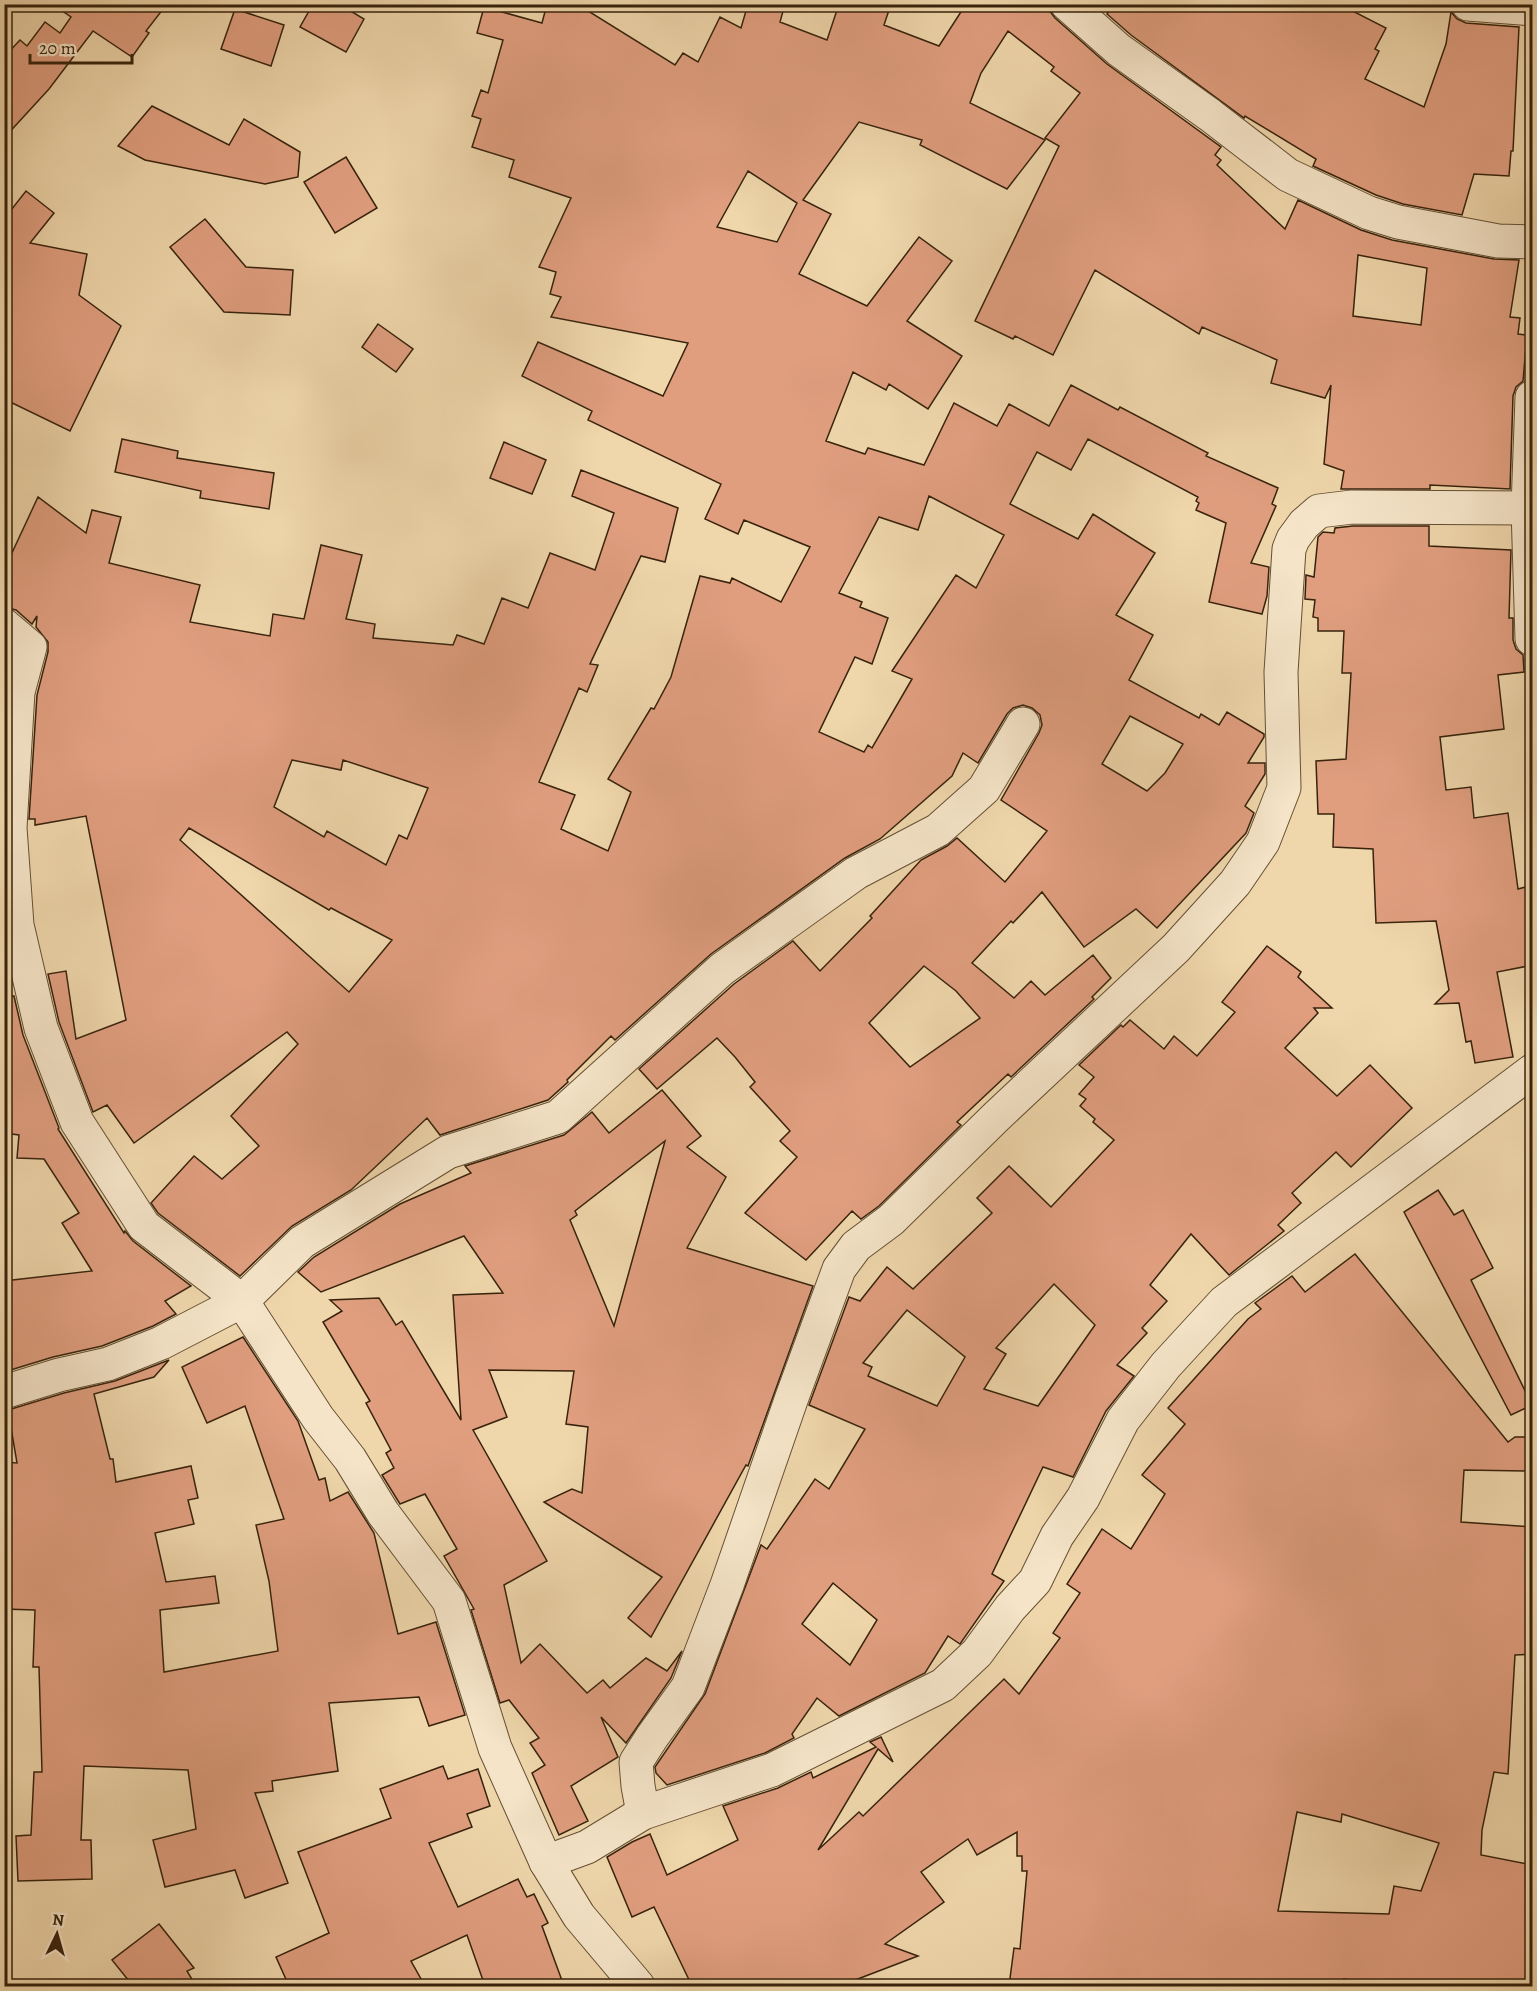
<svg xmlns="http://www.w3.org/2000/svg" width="1537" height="1991" viewBox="0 0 1537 1991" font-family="Alegreya,serif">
<rect width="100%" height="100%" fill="#efd6ab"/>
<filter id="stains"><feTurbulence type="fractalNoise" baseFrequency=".00333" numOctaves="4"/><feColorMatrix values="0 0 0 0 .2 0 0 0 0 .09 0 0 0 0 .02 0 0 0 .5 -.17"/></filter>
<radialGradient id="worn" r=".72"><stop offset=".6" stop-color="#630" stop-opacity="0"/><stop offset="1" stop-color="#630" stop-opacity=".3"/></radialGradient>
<g fill="#e09e7f" stroke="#37230c" stroke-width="1.5" fill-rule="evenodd">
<path d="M52 4H167L146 31 149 33 132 57 93 31 49 89 4 138V57L20 40 27 46 45 22 60 33 71 17Z"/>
<path d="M313 4H339L364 19 346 52 300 27Z"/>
<path d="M547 4H577L675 65 683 53 698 62 720 17 741 28 748 4H785L780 22 827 40 839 4H891L884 25 939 46 966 4H1049V10L1055 18 1107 64 1221 147 1215 155 1221 160 1217 165 1285 229 1298 200 1361 230 1392 240 1494 259 1519 260 1510 317 1520 318 1518 334 1527 335 1523 381 1516 387 1513 396 1510 489 1430 485V489H1341L1344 471 1324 464 1331 385 1325 398 1271 383 1277 360 1202 327 1199 334 1095 270 1053 355 1015 336 1013 339 975 321 1059 146 1045 138 1080 93 1051 71 1054 67 1008 31 981 73 970 103 1045 140 1007 189 920 145 922 140 859 122 803 200 831 214 799 274 867 306 919 237 952 261 907 321 962 356 928 409 889 384 886 390 853 372 826 441 865 454 868 448 924 465 954 403 997 426 1009 404 1049 426 1071 385 1118 410 1120 407 1208 453 1206 456 1278 488 1272 504 1276 506 1251 563 1269 567 1267 596 1262 614 1209 602 1226 523 1196 510 1199 503 1196 501 1198 497 1088 439 1071 470 1037 452 1010 504 1078 539 1093 514 1155 553 1116 615 1153 635 1129 680 1199 718 1201 714 1219 725 1227 712 1264 734V737L1248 763H1265V774L1245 806 1254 813 1246 833 1157 928 1136 909 1084 947 1042 892 1013 923 1011 921 972 963 1014 998 1031 981 1045 995 1093 955 1111 978 1092 997 1094 999 1011 1077 1008 1074 957 1122 961 1125 879 1206 861 1219 852 1211 806 1260 745 1213 797 1157 780 1141 790 1131 750 1087 755 1082 735 1057 717 1038 657 1089 639 1069 734 984 793 941 820 971 872 918 870 916 921 860 947 846 957 838 1005 882 1047 831 1001 800 1039 733 1042 725 1040 715 1032 708 1023 705 1013 708 1007 714 978 763 963 753 952 776 880 839 845 858 711 954 615 1040 611 1036 567 1080 568 1082 548 1100 440 1135 427 1118 351 1190 292 1226 240 1276 158 1213 151 1203 194 1156 222 1179 259 1146 231 1116 298 1044 287 1032 134 1143 107 1105 93 1112 59 1022 48 974 66 971 76 1039 126 1020 86 816 35 825V819H29L37 695 48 652V642L36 627 37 616 32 624 16 610 4 607V570L38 497 86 533 92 510 121 517 109 563 200 585 190 622 270 636 273 614 304 619 321 545 362 555 346 619 375 624 373 638 453 645 457 635 484 644 502 598 528 608 550 553 595 570 614 513 572 496 581 470 678 508 665 562 641 556 590 664 598 665 587 692 579 688 539 782 575 795 561 829 608 851 631 792 608 779 651 708 654 709 671 677 700 576 730 583 732 578 781 602 810 547 744 520 738 534 705 519 721 484 588 420 592 411 522 376 538 342 663 396 688 343 551 317 561 297 550 294 556 272 539 267 571 198 509 177 514 160 472 147 481 119 472 116 481 90 488 93 503 40 477 33 484 7 542 23ZM748 171 797 203 777 242 717 227ZM1358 255 1427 268 1421 325 1353 316ZM929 496 1004 535 976 588 956 575 892 671 912 679 872 748 868 745 864 752 819 732 855 657 872 664 888 618 860 607 862 602 839 593 879 517 918 530ZM1130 716 1183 744 1165 773 1147 791 1102 764ZM292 760 341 770 343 760 428 788 407 839 399 835 386 865 327 831 324 837 274 807ZM189 828 329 910 331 908 392 940 349 992 180 840ZM924 966 956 991 980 1018 910 1067 869 1023Z"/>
<path d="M1115 4H1339L1386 28 1375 49 1379 51 1365 79 1424 107 1446 44 1451 12 1457 19 1466 23 1519 27 1513 151H1511L1509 176 1474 174 1462 215 1403 204 1376 195 1313 166 1316 159 1245 116 1244 118 1131 35 1107 14Z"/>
<path d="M235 9 284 25 271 66 221 49Z"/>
<path d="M152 106 229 145 244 119 300 152 298 177 265 184 145 160 118 146Z"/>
<path d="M346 157 377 208 335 233 304 182Z"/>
<path d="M26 191 54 213 30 243 87 254 79 295 121 326 70 431 4 399V219Z"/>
<path d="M205 219 246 267 293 270 290 315 224 312 170 247Z"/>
<path d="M378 324 413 349 396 372 362 347Z"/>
<path d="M122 439 178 451 177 458 274 473 269 509 200 498 201 491 115 472Z"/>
<path d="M504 442 546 460 532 494 490 478Z"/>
<path d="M1353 526H1429V546L1511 550 1509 618H1513V640L1516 649 1523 655 1524 672 1498 675 1504 729 1440 737 1446 790 1471 787 1474 818 1508 813 1518 889 1533 885V965L1497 972 1513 1057 1475 1063 1471 1041 1466 1042 1459 1003 1435 1004 1449 990 1436 921 1376 923 1373 849 1333 847 1334 814H1318L1316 761 1346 759 1351 673H1342L1344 631H1318V618L1313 617 1315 600 1305 599 1306 575 1314 577 1318 537 1323 532 1334 533 1335 528Z"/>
<path d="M1267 946 1301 972 1298 977 1332 1008H1314L1318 1013 1285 1048 1337 1096 1370 1065 1412 1108 1351 1167 1336 1152 1292 1193 1301 1203 1278 1225 1284 1231 1229 1275 1191 1234 1150 1285 1167 1301 1142 1328 1147 1333 1117 1365 1134 1376 1106 1411 1073 1477 1043 1467 992 1574 1004 1581 960 1644 948 1636 925 1673 839 1716 817 1698 792 1734 794 1738 765 1753 667 1785 656 1773 655 1767 705 1694 761 1545 767 1549 815 1479 829 1489 865 1429 809 1405 849 1297 860 1301 887 1267 913 1289 992 1213 977 1198 1009 1166 1051 1207 1114 1140 1093 1122 1095 1119 1080 1106 1086 1099 1079 1094 1094 1077 1079 1065 1121 1025 1123 1027 1130 1020 1164 1049 1174 1036 1197 1056 1235 1012 1222 1002ZM1054 1284 1095 1325 1038 1406 984 1389 1006 1354 996 1348ZM907 1310 965 1357 937 1406 868 1376 872 1367 863 1363ZM833 1583 877 1620 850 1665 802 1624Z"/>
<path d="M4 996H14L23 1035 59 1128 58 1129 124 1233 125 1231 133 1241 191 1286 165 1301 176 1314 153 1326 102 1346 53 1357 4 1372V1281L92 1271 62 1223 79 1213 44 1159 17 1158 19 1135 4 1133Z"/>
<path d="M662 1090 701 1136 687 1147 726 1177 687 1248 813 1286 748 1466 746 1465 651 1637 628 1618 662 1577 544 1502 572 1489 582 1493 588 1427 566 1424 574 1371 489 1370 507 1417 473 1430 547 1561 504 1585 521 1663 540 1644 587 1693 603 1680 610 1688 646 1658 667 1671 682 1651 671 1678 626 1743 601 1717 618 1757 571 1786 588 1821 559 1835 532 1773 545 1765 530 1743 539 1738 509 1700 500 1703 471 1610 474 1609 444 1556 457 1549 425 1494 400 1504 382 1475 394 1468 386 1453 391 1450 366 1403 370 1401 323 1322 342 1311 330 1300 379 1298 396 1325 402 1321 461 1420 453 1295 503 1293 464 1236 321 1292 298 1272 314 1257 400 1204 471 1173 465 1166 564 1135 592 1112 609 1133ZM665 1141 642 1225 614 1326 570 1220 577 1215 575 1211Z"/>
<path d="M1438 1190 1454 1215 1463 1210 1493 1268 1471 1280 1532 1405 1511 1415 1404 1212Z"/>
<path d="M1355 1254 1508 1442 1515 1437H1533V1471L1464 1470 1461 1522 1533 1527V1654L1515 1655 1508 1774 1494 1772 1482 1830 1481 1855 1533 1865V1986H1383L1344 1979V1986H1009L1014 1948 1020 1949 1027 1871H1022V1856H1017V1832L977 1855 968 1839 921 1872 944 1902 885 1944 918 1956 850 1982 846 1986H692L654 1907 632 1917 607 1857 632 1842 650 1834 667 1875 738 1840 723 1806 778 1788 811 1772 813 1778 876 1747 870 1742 881 1737 893 1762 878 1749 818 1850 859 1812 863 1816 1004 1679 1019 1694 1060 1638 1053 1633 1080 1593 1067 1584 1102 1529 1131 1549 1165 1494 1142 1475 1185 1424 1168 1408 1248 1319 1261 1309 1255 1303 1292 1276 1305 1292ZM1297 1812 1341 1822 1342 1814 1439 1843 1421 1891 1394 1886 1389 1914 1278 1911Z"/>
<path d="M243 1337 298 1421 319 1480 325 1478 330 1501 348 1492 374 1533 398 1634 436 1622 465 1715 429 1726 419 1697 329 1703 338 1771 272 1781 273 1791 255 1793 288 1883 245 1898 235 1870 165 1887 153 1840 196 1829 188 1770 84 1766 81 1840H91L92 1879 18 1881 16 1836 31 1835 34 1772H42L39 1667H33L35 1610 4 1609V1462L17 1463 8 1410 64 1393 115 1381 169 1360 154 1377 94 1394 110 1459H113L116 1482 191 1466 198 1498 188 1500 194 1524 155 1533 166 1582 215 1576 219 1603 160 1610 164 1672 278 1651 269 1581 256 1525 284 1519 245 1406 207 1423 182 1367Z"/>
<path d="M443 1766 448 1779 478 1769 490 1806 467 1814 472 1827 429 1843 458 1907 518 1879 527 1897 534 1894 548 1923 542 1926 564 1986H485L467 1935 411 1961 425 1986H289L276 1957 329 1933 298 1852 391 1818 380 1789Z"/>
<path d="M159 1924 194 1968 187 1971 196 1986H133L112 1960Z"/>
</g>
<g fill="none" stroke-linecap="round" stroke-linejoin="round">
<g stroke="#655034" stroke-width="35">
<g id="minor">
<path d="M1067 4 1119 50 1210 115 1288 175 1369 213 1398 222 1498 241 1532 242"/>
<path d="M1468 4 1532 9"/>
<path d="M1532 397 1528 508 1532 639"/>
<path d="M4 625 30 647 18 692 10 828 17 925 41 1028 77 1122 144 1226 242 1301 318 1418 350 1459 383 1513 449 1601 495 1748 546 1862 579 1916 638 1986"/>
<path d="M4 1392 59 1375 108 1364 161 1343 242 1301 302 1242 448 1152 558 1117 722 969 856 873 938 830 984 789 1023 724"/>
<path d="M643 1813 638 1786 636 1762 652 1737 688 1687 727 1585 791 1400 839 1269 856 1246 891 1220 996 1117 1176 948 1235 883 1263 842 1284 788 1281 672 1289 549 1293 539 1304 524 1319 511 1352 507 1528 508"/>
<path d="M546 1862 587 1847 643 1813 772 1770 943 1685 977 1653 1010 1608 1035 1581 1057 1536 1083 1498 1123 1420 1166 1365 1224 1302 1532 1071"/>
</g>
</g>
<use href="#minor" stroke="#f5e4c8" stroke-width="33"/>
</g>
<rect width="1537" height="1991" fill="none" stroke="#efd6ab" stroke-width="24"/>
<rect x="6" y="6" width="1525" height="1979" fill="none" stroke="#37230c" stroke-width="3"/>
<rect x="12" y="12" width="1513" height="1967" fill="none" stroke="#37230c" stroke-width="1.5"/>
<g transform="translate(57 1934) rotate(5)" stroke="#f5e4c8" stroke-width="4.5" paint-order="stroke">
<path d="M0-4.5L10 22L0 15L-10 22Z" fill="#37230c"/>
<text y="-9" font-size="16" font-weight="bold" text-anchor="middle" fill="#37230c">N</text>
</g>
<path d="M30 54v9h102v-9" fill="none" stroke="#37230c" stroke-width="3"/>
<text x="39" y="54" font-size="18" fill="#37230c" stroke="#f5e4c8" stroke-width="4.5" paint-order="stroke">20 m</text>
<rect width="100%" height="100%" filter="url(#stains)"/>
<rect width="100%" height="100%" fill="url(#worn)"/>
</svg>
